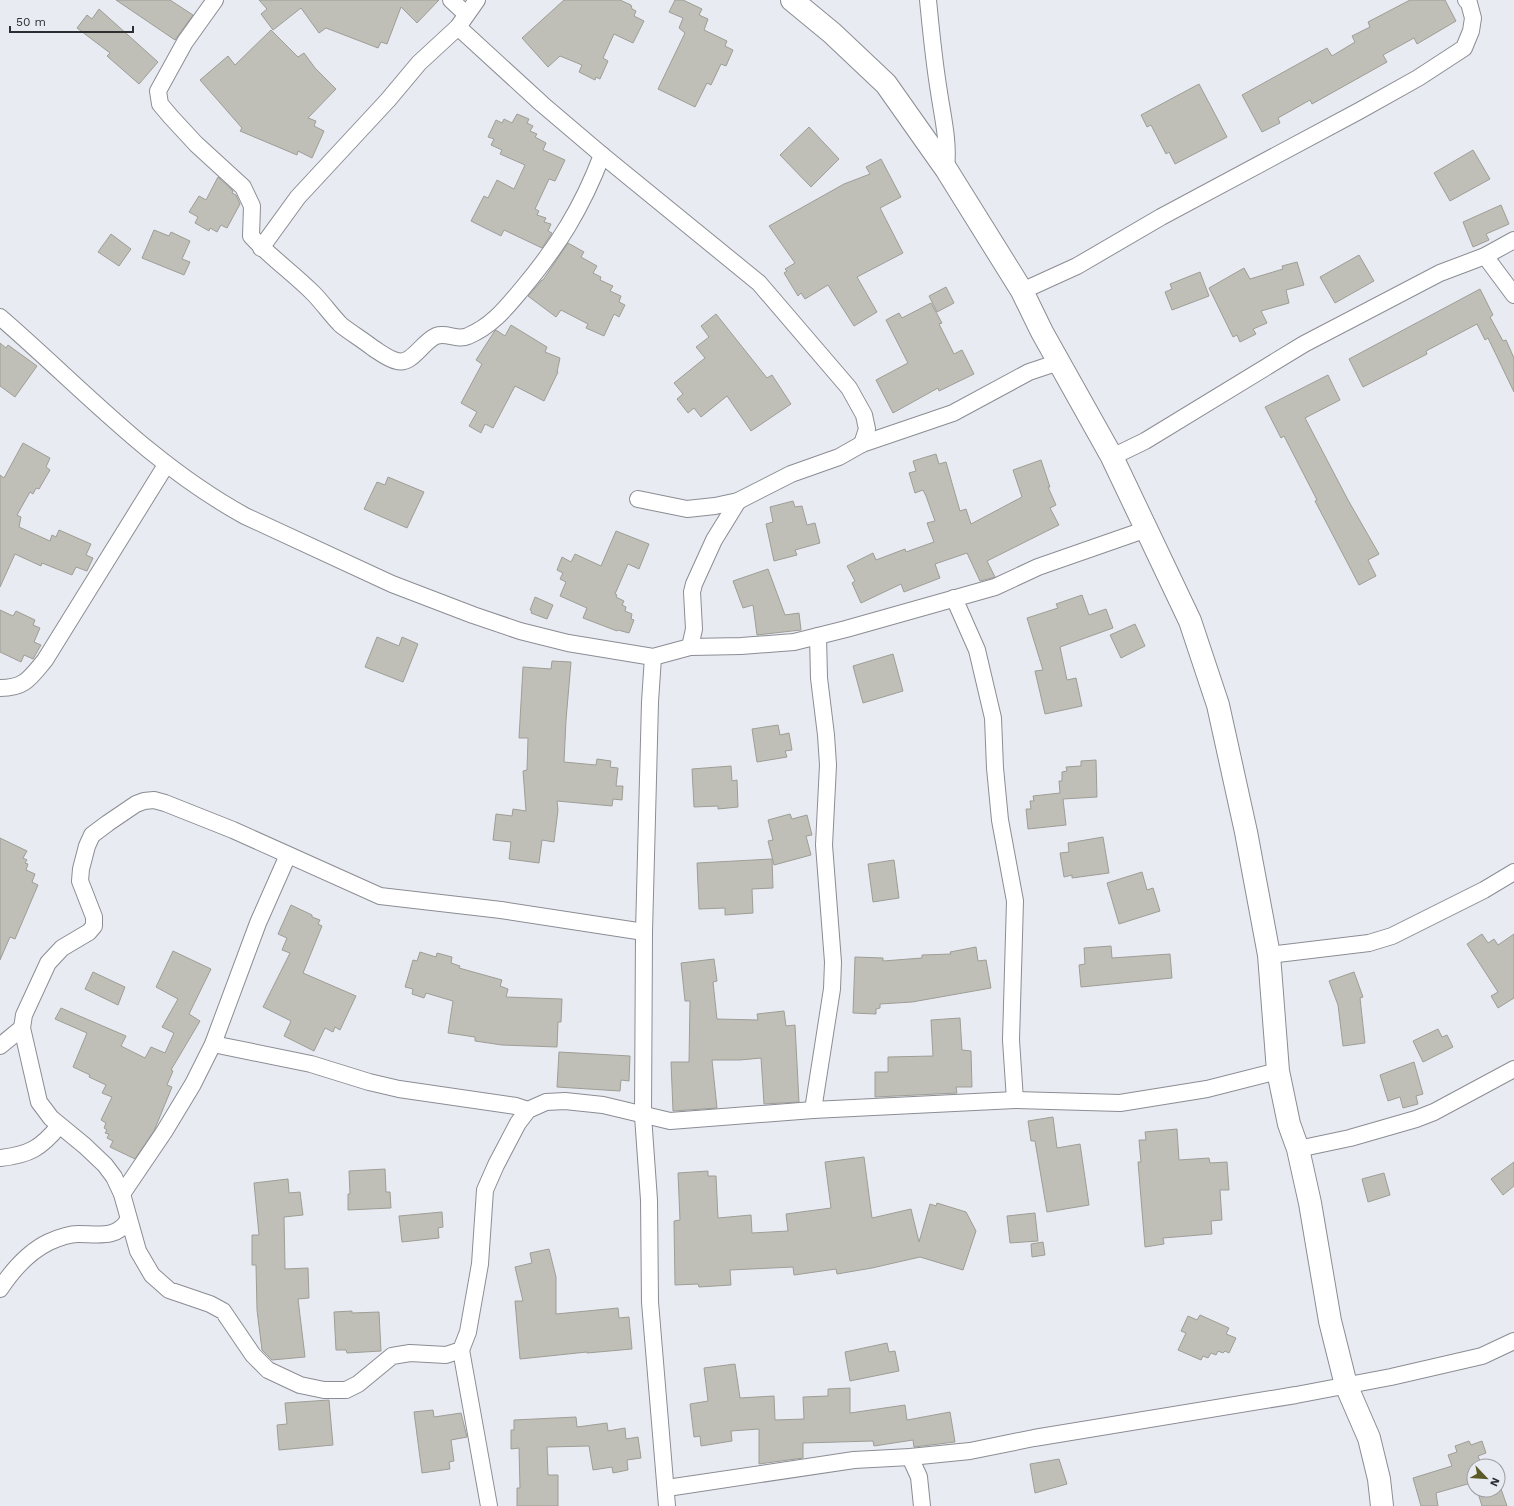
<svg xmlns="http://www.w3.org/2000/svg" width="1514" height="1506" viewBox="0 0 1514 1506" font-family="'Work Sans',sans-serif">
<rect width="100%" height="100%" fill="#e9ebf2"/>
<g fill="#bfbfb8" stroke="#9e9e97">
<path d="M116 0H170L193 15 175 40Z"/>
<path d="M259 0H439L417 23 401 7 387 44 381 42 378 48 326 28 319 33 301 8 273 30 261 14 267 9Z"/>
<path d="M564 0H620L631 5 632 9 636 11 634 16 644 21 633 43 614 34 603 58 608 61 600 79 596 77 595 80 579 72 582 65 560 56 548 67 522 38Z"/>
<path d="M675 0H683L702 9 699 15 708 19 704 30 727 41 725 46 733 50 726 66 721 64 711 85 707 83 695 107 658 89 685 33 679 28 683 18 669 12Z"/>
<path d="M1410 0H1445L1456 21 1417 44 1414 38 1383 55 1387 62 1312 104 1310 100 1278 118 1280 123 1262 132 1242 95 1327 48 1332 56 1355 42 1352 36 1370 27 1368 22Z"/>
<path d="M99 9 158 62 139 84 107 56 110 53 77 28 87 15 92 19Z"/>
<path d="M271 30 298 57 304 53 315 68 336 89 308 118 316 121 314 126 324 131 312 158 298 151 297 155 240 131 242 128 200 80 228 56 235 65Z"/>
<path d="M1199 84 1227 137 1175 164 1169 152 1166 154 1151 125 1147 127 1141 115Z"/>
<path d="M517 114 529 119 527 123 533 126 530 131 537 134 535 137 546 143 543 150 565 160 555 181 549 179 535 209 539 211 537 215 546 218 544 222 551 224 548 231 552 233 542 248 504 230 501 236 471 221 484 196 488 198 497 180 514 189 525 165 500 154 502 150 491 145 494 139 488 137 496 120 502 123 504 119 512 123Z"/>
<path d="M809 127 839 159 811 187 780 155Z"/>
<path d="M1473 150 1490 179 1450 201 1434 173Z"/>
<path d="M881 159 901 197 880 208 903 253 857 277 877 312 854 326 828 285 805 299 801 293 798 296 784 273 787 271 785 269 795 263 769 226 844 184 870 174 866 167Z"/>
<path d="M218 177 233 191 232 193 236 195 240 204 227 228 221 225 217 232 210 228 209 231 195 223 198 217 189 212 199 196 206 200Z"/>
<path d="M1501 205 1509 224 1486 234 1489 240 1473 247 1463 222Z"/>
<path d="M154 230 169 236 171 232 190 241 182 259 190 262 184 275 142 258Z"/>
<path d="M111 234 131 249 119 266 98 252Z"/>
<path d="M568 243 584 252 581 257 597 266 593 273 601 277 600 280 613 286 610 291 621 296 619 302 625 305 619 317 614 314 604 336 586 328 588 324 561 310 556 317 528 296 542 280H543Z"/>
<path d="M1359 255 1374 281 1335 303 1320 277Z"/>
<path d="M1297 262 1304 285 1286 290 1289 303 1261 311 1267 323 1253 329 1256 334 1240 342 1237 335 1233 337 1209 288 1244 268 1250 279 1283 269 1282 266Z"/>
<path d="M1200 272 1209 296 1172 310 1165 292 1172 289 1170 284Z"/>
<path d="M946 287 954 303 937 312 929 296Z"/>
<path d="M1480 289 1493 315 1490 317 1503 341 1506 340 1514 358V392L1488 338 1485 340 1477 324 1426 351 1427 354 1363 387 1349 359Z"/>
<path d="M931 303 942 323 939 324 954 354 962 350 974 374 939 391 938 388 893 413 876 380 908 363 886 320 899 313 902 318Z"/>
<path d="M716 314 767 378 772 375 791 404 751 431 727 396 701 417 694 408 688 413 677 399 683 394 674 383 705 358 696 347 709 337 701 326Z"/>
<path d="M511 325 547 347 545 352 560 358 557 372H558L544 401 515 386 493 428 485 424 481 433 469 426 477 412 461 403 482 364 476 360 494 332 496 330 505 336Z"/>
<path d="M0 343 6 348 8 345 37 366 15 397 0 386Z"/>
<path d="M1328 375 1340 400 1305 418 1348 500 1379 554 1368 560 1376 576 1359 585 1315 501 1317 500 1284 436 1281 438 1265 407Z"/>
<path d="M23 443 50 458 46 467 50 470 39 489 36 488 33 494 30 492 17 515 21 517 19 527 50 541 52 535 56 537 59 530 91 544 86 555 93 558 87 571 76 567 72 575 42 563 41 566 15 554 0 587V475L4 478Z"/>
<path d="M936 454 939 464 946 462 960 511 966 509 971 524 1022 497 1013 470 1041 460 1050 487H1048L1056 505 1050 508 1059 525 987 561 995 577 992 578 980 581 967 553 935 564 940 578 904 592 901 584 861 603 852 583 855 581 847 566 873 553 876 560 905 549 906 552 934 542 927 523 935 521 926 496 923 490 915 493 909 473 916 471 913 461Z"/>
<path d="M388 477 424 492 407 528 364 509 377 482 385 485Z"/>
<path d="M793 501 795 507 802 506 807 525 815 523 820 543 795 550 797 555 774 561 766 524 773 522 770 507Z"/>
<path d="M616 531 649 544 639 569 628 564 615 594 617 595 616 597 624 601 622 605 626 607 625 611 632 614 631 619 634 620 629 633 618 630 617 631 583 618 587 608 560 596 566 582 560 579 563 573 557 570 562 557 571 562 575 554 601 566Z"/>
<path d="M768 569 785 615 799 613 801 630 757 635 753 605 743 608 733 581Z"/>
<path d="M1082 595 1089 615 1106 609 1113 628 1060 647 1067 680 1076 678 1082 706 1045 714 1035 671 1043 670 1027 618 1058 608 1056 604Z"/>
<path d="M535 597 553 605 547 619 531 613 532 611 530 610Z"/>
<path d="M0 610 13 616 16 611 35 620 33 625 40 628 34 642 41 645 33 659 24 655 21 662 0 652Z"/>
<path d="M1135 624 1145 646 1121 658 1110 635Z"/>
<path d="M377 637 399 646 402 637 418 644 403 682 365 667Z"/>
<path d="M893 654 903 691 863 703 853 666Z"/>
<path d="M552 661 571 662 566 720 564 762 596 765 597 759 611 761 610 767 618 768 616 786H623L622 800 613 799 612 806 557 801 558 810 554 842 542 840 539 863 509 859 511 842 493 840 496 814 512 816 513 809 526 811 523 771 527 770 528 738H519L523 667 551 669Z"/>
<path d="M778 725 780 735 789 733 792 750 785 751 787 757 757 762 752 729Z"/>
<path d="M1096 760 1097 797 1063 799 1066 825 1028 829 1026 809H1031L1030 801H1034L1033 796 1060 793 1059 781H1062V772L1067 771 1066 767 1081 766V761Z"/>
<path d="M731 766 732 781 737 780 738 807 718 809V806L694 807 692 769Z"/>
<path d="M790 814 792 819 807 815 812 835 806 836 811 855 774 865 768 841 773 840 768 820Z"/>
<path d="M1103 837 1109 873 1072 878V875L1064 877 1060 853 1069 852 1068 843Z"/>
<path d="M0 838 27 851 23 858 27 860 25 863 28 864 26 870 35 874 32 882 38 885 15 939 10 937 0 960Z"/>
<path d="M772 859 773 888 752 889 753 913 725 915V908L699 909 697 863Z"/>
<path d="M894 860 899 898 873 902 868 864Z"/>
<path d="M1142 872 1147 890 1153 888 1160 911 1119 924 1107 883Z"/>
<path d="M291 905 312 915V917L320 920 318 924 322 926 303 973 356 996 340 1030 335 1027 333 1032 325 1028 314 1051 284 1036 291 1021 263 1007 290 953 282 950 287 938 278 934Z"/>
<path d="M1482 934 1488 943 1494 939 1498 945 1514 934V998L1498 1008 1491 996 1498 992 1467 944Z"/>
<path d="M1111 946 1112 958 1170 954 1172 978 1081 987 1079 965 1085 964 1084 948Z"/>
<path d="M976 947 978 961 986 960 991 988 912 1002 880 1004V1008L876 1009V1014L853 1013 855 957 883 958V961L922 958V955L951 954 950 952Z"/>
<path d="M173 951 211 969 189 1014 200 1021 171 1070 173 1071 167 1085 172 1087 154 1131 135 1159 110 1147 113 1141 107 1138 109 1134 105 1133 107 1130 104 1128 106 1123 101 1120 112 1097 102 1093 106 1085 89 1077 90 1075 73 1067 87 1033 55 1019 61 1008 126 1036 121 1046 145 1058 151 1047 165 1053 174 1033 162 1027 178 999 156 987Z"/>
<path d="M420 952 436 957 437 953 452 957 451 963 460 966 459 968 502 980 500 986 508 989 506 997 562 999 561 1022H558L557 1047 502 1045 475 1041V1037L448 1033 453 1001 426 993 424 998 412 994 413 989 405 987 413 960 417 961Z"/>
<path d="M714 959 717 981 713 982 717 1019 758 1020 757 1014 784 1011 786 1026 795 1025 799 1102 764 1104 761 1058 740 1060H712L717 1108 673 1111 671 1062H689L690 1001H685L681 963Z"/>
<path d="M93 972 125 987 118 1005 85 989Z"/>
<path d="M1354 972 1363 997 1360 998 1365 1043 1343 1046 1338 1005 1329 981Z"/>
<path d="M960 1018 962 1050 971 1051 972 1087H956L957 1093 875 1097V1072H888V1057L933 1056 931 1020Z"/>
<path d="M1438 1029 1442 1037 1447 1035 1453 1047 1423 1062 1413 1041Z"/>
<path d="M559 1052 630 1056 629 1081 621 1080 620 1091 557 1087Z"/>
<path d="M1414 1062 1423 1094 1416 1096 1418 1104 1403 1108 1400 1097 1388 1101 1380 1075Z"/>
<path d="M1053 1117 1057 1148 1080 1144 1089 1205 1047 1212 1035 1141H1031L1028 1121Z"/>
<path d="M1177 1129 1179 1160 1209 1158 1210 1163 1227 1162 1229 1190H1220L1222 1220 1211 1221 1212 1234 1163 1238 1164 1244 1145 1247 1138 1162H1141L1139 1140H1146L1145 1132Z"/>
<path d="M864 1157 872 1218 911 1209 919 1242 930 1204 936 1206 937 1203 966 1212 976 1231 963 1270 920 1257 872 1268 837 1274 836 1269 794 1275 793 1267 730 1270 731 1285 699 1287 698 1284 675 1285 674 1221 680 1220 678 1173 708 1171V1176H716L718 1218 751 1215 752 1233 788 1231 786 1214 831 1208 825 1162Z"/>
<path d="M1514 1162V1186L1503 1195 1491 1179Z"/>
<path d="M385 1169 386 1192H390L391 1208 348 1210V1194H350L349 1171Z"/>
<path d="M1384 1173 1390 1195 1368 1202 1362 1179Z"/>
<path d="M288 1179 289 1193 300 1192 303 1215 284 1217 285 1269 308 1268 309 1298 298 1299 305 1357 272 1360 262 1350 257 1310 256 1265H252V1235H259L254 1183Z"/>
<path d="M442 1212 443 1227 438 1228 439 1238 402 1242 399 1216Z"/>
<path d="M1035 1213 1038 1241 1010 1243 1007 1216Z"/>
<path d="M1043 1242 1045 1255 1032 1257 1031 1244Z"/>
<path d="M549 1249 556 1277V1314L618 1308 619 1318 629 1317 632 1349 587 1353V1352L520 1359 515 1301H523L515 1267 532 1263 530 1253Z"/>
<path d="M352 1311V1313L379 1312 381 1351 347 1353 346 1350H336L334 1312Z"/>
<path d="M1200 1315 1229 1328 1226 1334 1236 1338 1229 1353 1225 1351 1223 1353 1218 1351 1216 1355 1211 1353 1208 1358 1203 1356 1201 1360 1178 1350 1186 1333 1181 1331 1188 1316 1197 1320Z"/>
<path d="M887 1343 889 1352 895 1351 899 1371 850 1381 845 1352Z"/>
<path d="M735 1364 740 1398 774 1396 775 1420 804 1419 803 1397 828 1396V1389L850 1388V1413L905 1405 907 1420 950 1412 955 1442 914 1447 913 1440 874 1446 873 1441 803 1443V1458L759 1464V1429L731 1431 732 1441 701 1446 700 1436 694 1437 690 1404 708 1401 704 1368Z"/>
<path d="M329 1400 333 1445 279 1450 277 1425 287 1424 285 1403Z"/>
<path d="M433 1410 434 1417 461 1413 467 1437 451 1440 454 1461 449 1462 450 1469 422 1473 414 1412Z"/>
<path d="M576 1417 577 1427 607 1423 608 1431 625 1428 626 1439 638 1437 641 1458 627 1460 628 1470 613 1473 612 1467 593 1470 589 1446 547 1447 548 1475H558V1506H517V1488H520L519 1448 511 1449V1430H514V1420Z"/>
<path d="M1469 1441 1471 1445 1482 1441 1486 1453 1478 1456 1482 1466H1474V1487L1472 1488 1471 1483 1436 1493 1438 1506H1421L1413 1478 1452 1466 1448 1455 1457 1452 1455 1446Z"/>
<path d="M1059 1459 1067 1484 1035 1493 1030 1464Z"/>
<path d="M1500 1486 1507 1506H1482L1477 1490H1498V1487Z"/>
</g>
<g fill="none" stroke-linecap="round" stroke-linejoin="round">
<g stroke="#8b8d94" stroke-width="18">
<g id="street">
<path d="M215 0 185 42 158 91 160 104 171 117 196 144 243 187 252 206 251 236C270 257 293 273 313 293 323 303 331 315 341 325 351 333 363 340 373 348 381 353 388 359 397 361 412 365 422 342 436 336 447 332 457 341 468 336 492 326 506 308 522 289 558 246 582 208 602 155"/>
<path d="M451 0 466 14"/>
<path d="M928 0C931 31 934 62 939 92 943 119 949 142 946 169"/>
<path d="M458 27 542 104 602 155 759 283 849 388 864 415 867 429 862 444"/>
<path d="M261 248 298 197 388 100 419 63 458 27 477 0"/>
<path d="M1485 256 1514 295"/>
<path d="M1022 291 1077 266 1161 217 1359 111 1418 78 1464 48 1471 31 1473 18 1469 3 1466 0"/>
<path d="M0 317C81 387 150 464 245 516L392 584 473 615 520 631 568 643 653 657 690 647 741 646 794 642 846 629 995 587 1038 567 1147 529"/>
<path d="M1112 457 1145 441 1304 344 1440 273 1485 256 1514 240"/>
<path d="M638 499 687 509 715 506 738 501 791 474 839 457 862 444 953 413 1029 372 1059 362"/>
<path d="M954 598 977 650 993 718 995 768 1000 820 1015 901 1011 1040 1015 1100"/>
<path d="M690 647 694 629 692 592 694 584 714 540 738 501"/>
<path d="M653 657 650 702 644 932 643 1116 649 1200 650 1302 667 1506"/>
<path d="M0 688C25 688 30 678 45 660L166 465"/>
<path d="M644 932 501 910 380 896 233 830 165 803 154 800 144 801 136 804 108 823 92 835 87 846 81 869 80 881 94 917V926L89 932 62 948 48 963 24 1015 22 1028 39 1102 51 1118 85 1146 105 1165 114 1177 122 1194 138 1251 152 1275 169 1290 210 1304 223 1311 253 1355 268 1370 300 1385 324 1390H346L358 1384 392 1356 410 1353 446 1355 461 1350 468 1332 480 1264 485 1190 496 1165 518 1123 528 1110 546 1102 565 1101 603 1105 670 1121 813 1110 1015 1100 1120 1103 1207 1089 1278 1071"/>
<path d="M1269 955 1369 943 1392 936 1484 890 1514 872"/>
<path d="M213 1044 311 1064 369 1082 399 1089 516 1106 528 1110"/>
<path d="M0 1046 22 1028"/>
<path d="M813 1110 832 989 833 962 824 845 828 765 826 735 819 678 818 636"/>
<path d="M1298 1149 1350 1138 1416 1119 1434 1112 1514 1069"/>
<path d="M0 1158C29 1155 41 1148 59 1126"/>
<path d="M122 1194 164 1132 193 1084 213 1044 258 923 288 855"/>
<path d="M0 1289C12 1271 28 1252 49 1242 58 1238 68 1234 78 1234 98 1234 117 1239 128 1220"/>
<path d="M461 1350 489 1506"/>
<path d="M910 1457 919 1477 922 1506"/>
<path d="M667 1488 854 1460 910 1457 970 1451 1034 1438 1296 1395 1391 1377 1482 1356 1514 1341"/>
</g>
</g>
<g stroke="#8b8d94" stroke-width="24">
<path id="secondary" d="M792 0 832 33 886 84 946 169 1022 291 1042 332 1112 457 1190 621 1218 705 1246 832 1269 955 1278 1071 1289 1124 1298 1149 1310 1203 1330 1321 1346 1385 1369 1438 1379 1479 1382 1506"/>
</g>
<use href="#street" stroke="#fff" stroke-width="16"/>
<use href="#secondary" stroke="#fff" stroke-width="22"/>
</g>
<g transform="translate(1486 1478) rotate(115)"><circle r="19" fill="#e9ebf2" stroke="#9e9fa5"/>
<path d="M0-3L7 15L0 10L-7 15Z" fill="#5b5926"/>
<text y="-6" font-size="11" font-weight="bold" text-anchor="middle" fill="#2d2e31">N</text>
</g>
<path d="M10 26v6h123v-6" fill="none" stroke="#2d2e31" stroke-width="2"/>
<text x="16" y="26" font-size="12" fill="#2d2e31" stroke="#e9ebf2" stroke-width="3" paint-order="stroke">50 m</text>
</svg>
